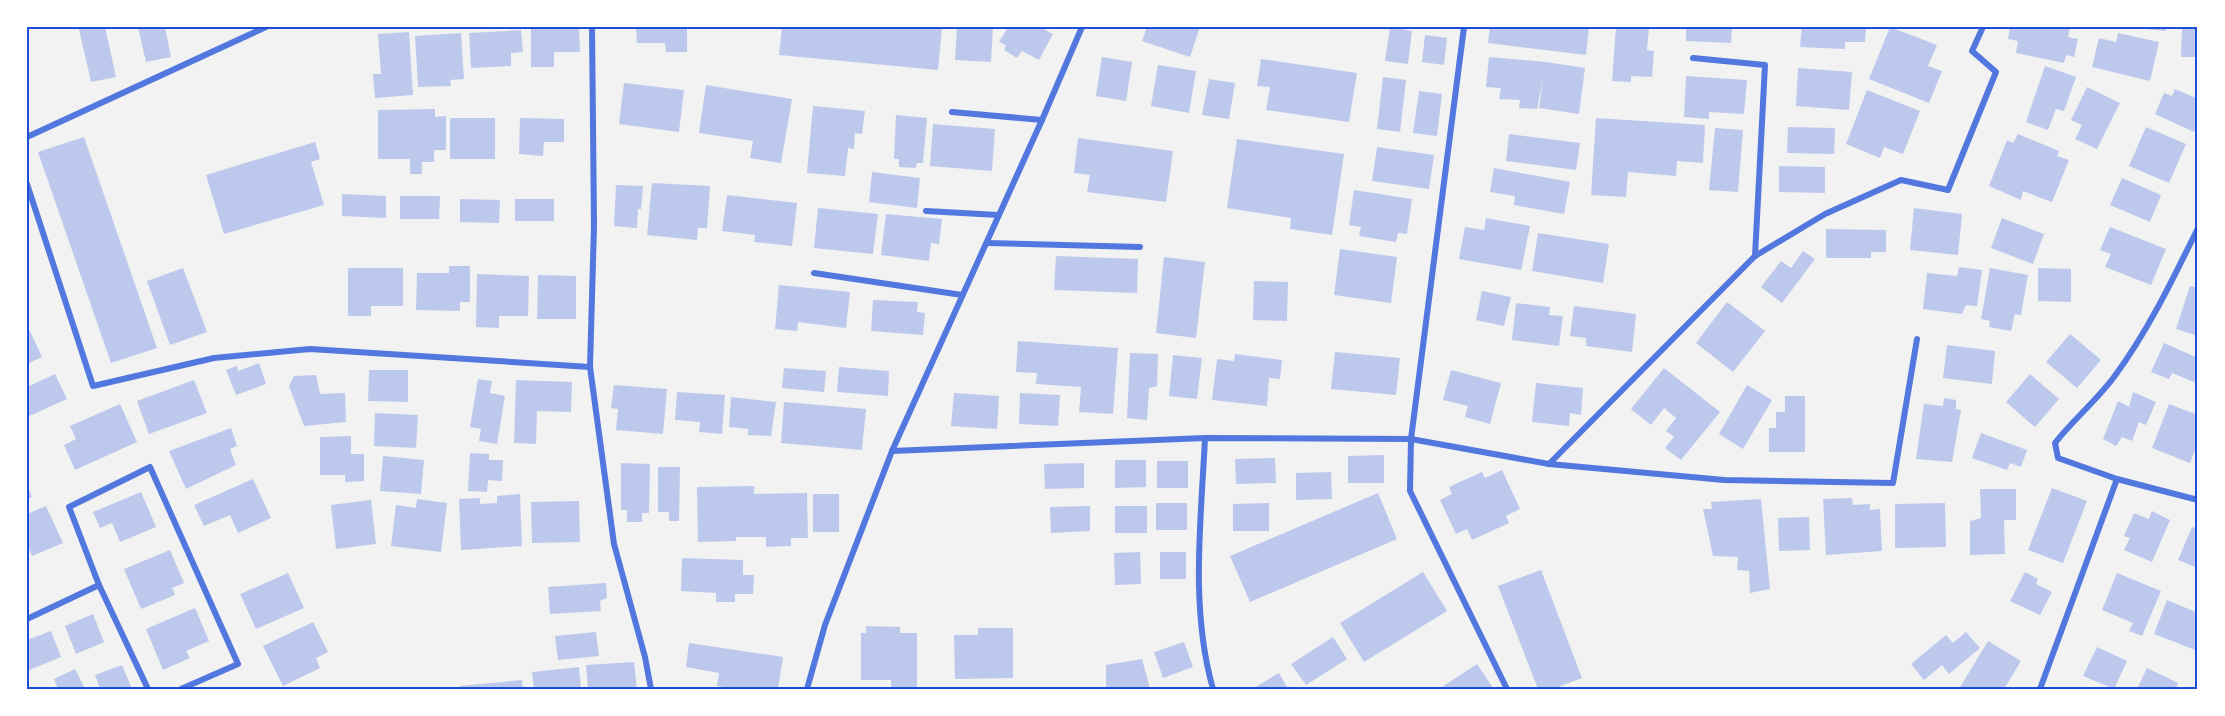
<svg xmlns="http://www.w3.org/2000/svg" width="2225" height="716" viewBox="0 0 2225 716" font-family="'Fira Sans Condensed',sans-serif">
<rect width="100%" height="100%" fill="#f2f2f2"/>
<g fill="#bdc9ec">
<path d="M89 27H105L116 77 91 82 79 29Z"/>
<path d="M138 27H165L171 57 146 62Z"/>
<path d="M531 27 579 28 580 52H554V67H531Z"/>
<path d="M636 27H687V52H666L665 43H637Z"/>
<path d="M782 27H942L938 70 779 55Z"/>
<path d="M957 27H993L991 62 955 60Z"/>
<path d="M1008 27H1040L1053 34 1039 60 1022 51 1017 58 1004 50 1006 45 999 42Z"/>
<path d="M1147 27H1200L1190 57 1142 41Z"/>
<path d="M1390 27 1412 31 1408 64 1385 61Z"/>
<path d="M1490 27H1589L1586 55 1488 43Z"/>
<path d="M1616 27H1649L1647 50 1654 51 1652 77 1631 76V82L1612 81Z"/>
<path d="M1686 27H1732L1731 43 1686 41Z"/>
<path d="M1802 27H1866L1865 42H1845V49L1800 47Z"/>
<path d="M1890 27 1937 45 1928 66 1942 71 1929 103 1869 79Z"/>
<path d="M2010 27H2070L2068 37 2078 39 2074 57 2066 55 2064 63 2016 53 2018 41 2008 39Z"/>
<path d="M2145 27H2166V31L2145 29Z"/>
<path d="M2189 27H2198V50H2195V57H2181L2182 28Z"/>
<path d="M521 30 523 52 511 53V66L471 68 469 33Z"/>
<path d="M409 32 413 95 375 98 373 74H381L378 34Z"/>
<path d="M461 33 464 79 450 80 451 86 418 87 415 36Z"/>
<path d="M2118 33 2159 42 2150 81 2092 67 2099 38 2116 42Z"/>
<path d="M1425 35 1447 38 1444 65 1422 62Z"/>
<path d="M1102 57 1132 62 1126 101 1096 96Z"/>
<path d="M1489 57 1546 62 1585 68 1579 114 1539 108 1543 79 1537 109 1519 108 1520 100 1499 99 1501 88 1486 87Z"/>
<path d="M1261 59 1357 73 1349 122 1266 110 1270 87 1257 86Z"/>
<path d="M1158 65 1196 71 1189 113 1151 106Z"/>
<path d="M2045 66 2076 77 2064 111 2056 109 2048 130 2026 122Z"/>
<path d="M1798 68 1852 72 1849 110 1796 106Z"/>
<path d="M1686 76 1747 80 1744 114 1709 112V119L1684 117Z"/>
<path d="M1383 77 1406 80 1400 132 1377 129Z"/>
<path d="M1209 79 1235 83 1229 119 1202 115Z"/>
<path d="M624 83 684 90 679 132 619 124Z"/>
<path d="M706 85 792 99 781 163 750 158 753 141 699 133Z"/>
<path d="M2087 87 2120 103 2097 149 2075 139 2082 125 2071 120Z"/>
<path d="M2175 89 2198 99V123L2194 132 2155 114 2164 93 2172 96Z"/>
<path d="M1867 90 1920 111 1903 154 1884 147 1880 158 1846 144Z"/>
<path d="M1419 91 1442 94 1437 136 1413 133Z"/>
<path d="M813 106 865 111 862 134 855 133 854 149 848 148 845 176 807 173Z"/>
<path d="M435 109V117L446 116V150H434V162H422V174H410V159H378V110Z"/>
<path d="M896 115 927 118 923 163H917L916 168 899 167V159H894Z"/>
<rect x="450" y="118" width="45" height="41"/>
<path d="M520 118 564 119V142H544L543 156 519 154Z"/>
<path d="M1596 118 1705 125 1703 163 1677 161 1676 176 1628 172 1626 197 1591 195Z"/>
<path d="M933 124 995 129 992 171 930 166Z"/>
<path d="M1788 127 1835 128 1834 154 1787 153Z"/>
<path d="M2146 127 2186 144 2169 183 2129 166Z"/>
<path d="M1715 128 1743 130 1738 192 1709 190Z"/>
<path d="M1509 134 1580 143 1576 170 1506 161Z"/>
<path d="M2018 134 2059 151 2057 156 2069 160 2052 202 2023 191 2021 200 1989 186 2007 140 2013 143Z"/>
<path d="M84 137 157 348 111 363 38 152Z"/>
<path d="M1078 138 1173 151 1166 202 1087 192 1090 175 1074 173Z"/>
<path d="M1237 139 1344 154 1332 235 1290 229 1291 218 1227 208Z"/>
<path d="M315 142 320 159 311 162 324 205 224 234 206 175Z"/>
<path d="M1377 147 1434 155 1429 189 1372 181Z"/>
<path d="M1779 166 1825 167V193L1779 192Z"/>
<path d="M1494 168 1570 182 1564 214 1514 205 1515 196 1490 192Z"/>
<path d="M872 172 920 178 917 208 869 202Z"/>
<path d="M2122 178 2161 195 2150 222 2110 205Z"/>
<path d="M652 183 710 186 707 228H698L697 240 647 235Z"/>
<path d="M616 185 643 186 641 209H638L637 228 614 226Z"/>
<path d="M1354 190 1412 199 1407 234 1398 233 1396 242 1359 236 1361 227 1349 225Z"/>
<path d="M342 194 386 196V218L342 216Z"/>
<path d="M727 195 797 203 792 246 754 242 755 235 722 231Z"/>
<path d="M400 196H440L439 219H400Z"/>
<path d="M460 199 500 200 499 223 460 222Z"/>
<rect x="515" y="199" width="39" height="22"/>
<path d="M818 208 878 214 873 254 814 248Z"/>
<path d="M1914 208 1962 214 1958 255 1910 250Z"/>
<path d="M886 214 942 219 939 244 931 243 929 261 881 255Z"/>
<path d="M1486 218 1530 226 1521 270 1459 259 1465 227 1484 230Z"/>
<path d="M2002 218 2044 234 2033 264 1991 248Z"/>
<path d="M2110 227 2166 249 2151 285 2105 267 2111 254 2100 250Z"/>
<path d="M1826 229 1886 230V252H1871V258H1826Z"/>
<path d="M1538 233 1609 244 1603 283 1532 271Z"/>
<path d="M1340 249 1397 257 1391 303 1334 295Z"/>
<path d="M1803 251 1815 259 1782 303 1761 287 1781 261 1791 268Z"/>
<path d="M1056 256 1138 259 1137 293 1054 290Z"/>
<path d="M1164 257 1205 262 1196 338 1156 333Z"/>
<path d="M449 266H470V302H460V311L416 310 417 273H449Z"/>
<path d="M1959 267 1982 270 1977 306 1966 305 1962 314 1923 309 1927 273 1957 276Z"/>
<path d="M183 268 207 332 170 345 147 281Z"/>
<path d="M348 268H403V306H371V316H348Z"/>
<path d="M1990 268 2028 275 2021 315 2015 314 2011 331 1989 327 1990 321 1981 319Z"/>
<path d="M2038 268 2071 269V302L2038 301Z"/>
<path d="M477 274 529 276 528 316H499V328L476 327Z"/>
<path d="M538 275 576 276V319H537Z"/>
<path d="M1254 281 1288 282 1287 321 1253 320Z"/>
<path d="M779 285 850 292 846 328 798 322 797 331 775 329Z"/>
<path d="M2190 286 2198 288V336L2176 329Z"/>
<path d="M1482 291 1511 297 1504 326 1476 320Z"/>
<path d="M873 300 918 302 917 312 925 313 923 335 871 331Z"/>
<path d="M1727 302 1765 331 1733 372 1696 343Z"/>
<path d="M1516 303 1550 307 1549 315 1563 316 1559 346 1512 340Z"/>
<path d="M1574 306 1636 314 1632 352 1586 346V338L1570 336Z"/>
<path d="M30 331 42 357 27 364V333Z"/>
<path d="M2070 334 2101 360 2077 388 2046 362Z"/>
<path d="M1018 341 1118 348 1113 414 1079 412 1081 387 1036 384 1037 373 1016 372Z"/>
<path d="M2164 343 2198 358V373L2194 382 2172 373 2169 379 2151 372Z"/>
<path d="M1947 345 1995 351 1992 384 1943 378Z"/>
<path d="M1335 352 1400 358 1396 395 1331 389Z"/>
<path d="M1130 353 1158 354 1157 386 1149 388 1147 420 1127 418Z"/>
<path d="M1235 354 1282 360 1280 379 1269 378 1267 406 1212 400 1217 359 1234 361Z"/>
<path d="M1173 355 1202 358 1197 399 1169 396Z"/>
<path d="M259 363 266 384 236 395 226 370 237 366 238 371Z"/>
<path d="M839 367 889 371 888 396 837 392Z"/>
<path d="M784 368 826 371 824 392 782 388Z"/>
<path d="M1664 368 1720 412 1681 460 1665 448 1674 437 1666 431 1676 418 1664 408 1651 425 1631 409Z"/>
<path d="M369 370H408V402L368 401Z"/>
<path d="M1451 370 1501 383 1490 424 1465 417 1468 406 1443 400Z"/>
<path d="M55 374 67 399 27 417V387Z"/>
<path d="M2030 374 2059 399 2035 427 2006 402Z"/>
<path d="M316 375 320 394 345 393 346 422 304 426 289 386 294 376Z"/>
<path d="M478 379 492 381 490 393 505 396 497 444 479 441 481 429 470 427Z"/>
<path d="M194 380 207 413 149 434 137 401Z"/>
<path d="M516 380 572 382 571 412 537 411 536 444 514 443Z"/>
<path d="M1536 383 1583 388 1581 415 1570 413 1569 426 1532 422Z"/>
<path d="M614 385 667 389 663 434 616 430 618 409 611 408Z"/>
<path d="M1747 385 1772 400 1743 449 1719 434Z"/>
<path d="M677 392 725 395 722 434 699 432 700 422 675 420Z"/>
<path d="M2133 392 2156 402 2146 425 2139 422 2132 441 2122 437 2116 446 2103 439 2118 401 2129 407Z"/>
<path d="M954 393 999 396 997 429 951 426Z"/>
<path d="M1020 393 1060 395 1058 426 1019 424Z"/>
<path d="M1785 396H1805V452H1769V428H1776V412H1785Z"/>
<path d="M731 397 776 402 771 436 748 435V429L729 427Z"/>
<path d="M1944 398 1956 400V409L1961 410 1952 462 1916 459 1924 404 1943 406Z"/>
<path d="M784 402 866 409 862 450 781 443Z"/>
<path d="M120 404 137 442 75 470 64 445 76 439 70 426Z"/>
<path d="M2169 404 2198 415V443L2190 463 2152 448Z"/>
<path d="M375 413 418 415 416 448 374 446Z"/>
<path d="M231 428 237 446 230 449 236 465 186 489 169 451Z"/>
<path d="M1981 433 2027 450 2021 467 2010 463 2007 470 1972 458Z"/>
<path d="M351 436V454H364V481L345 482V475H320V437Z"/>
<path d="M470 453 489 454V460H503L502 481 488 480 487 492 468 491Z"/>
<path d="M1384 455V483H1348V456Z"/>
<path d="M383 456 424 460 421 494 380 491Z"/>
<path d="M1275 458 1276 483 1236 484 1235 459Z"/>
<path d="M1115 460H1146V487L1115 488Z"/>
<rect x="1157" y="461" width="31" height="27"/>
<path d="M621 463 650 464 649 513H642V522H627V510H621Z"/>
<path d="M1084 463V488L1045 489 1044 464Z"/>
<path d="M658 467H680L679 521H669V512H658Z"/>
<path d="M1502 470 1520 509 1506 516 1509 523 1472 540 1467 529 1456 534 1440 500 1452 494 1449 487 1482 472 1485 478Z"/>
<path d="M1331 472 1332 499 1296 500V473Z"/>
<path d="M253 479 271 518 238 533 230 515 204 526 194 505Z"/>
<path d="M27 485 32 497 27 499Z"/>
<path d="M754 486V494L807 493 808 538H791V546L766 547V537H736V541L698 542 697 487Z"/>
<path d="M2052 488 2087 501 2063 563 2028 550Z"/>
<path d="M1980 489H2016V520H2004L2005 554 1970 555V521L1981 518Z"/>
<path d="M141 492 156 527 120 542 112 523 100 528 93 512Z"/>
<path d="M1378 493 1397 539 1250 602 1230 556Z"/>
<path d="M520 494 522 546 461 550 459 499 480 498V504L497 503V496Z"/>
<rect x="813" y="494" width="26" height="38"/>
<path d="M1852 498 1853 505 1870 504V510L1880 509 1882 551 1826 555 1823 499Z"/>
<path d="M417 499 447 503 441 552 391 546 396 505 416 508Z"/>
<path d="M1761 499 1770 589 1750 593 1749 571 1737 570 1738 557 1713 556 1703 509H1712L1711 502Z"/>
<path d="M371 500 376 544 336 549 331 505Z"/>
<path d="M579 501 580 542 532 543 531 502Z"/>
<rect x="1156" y="503" width="31" height="27"/>
<path d="M1269 503V531H1233V504Z"/>
<path d="M1945 503 1946 547 1895 548V504Z"/>
<path d="M46 506 63 543 32 556 27 544V514Z"/>
<path d="M1090 506V531L1051 533 1050 507Z"/>
<rect x="1115" y="506" width="32" height="27"/>
<path d="M2152 511 2170 520 2152 562 2124 550 2130 538 2124 536 2134 513 2149 519Z"/>
<path d="M1809 517 1810 550 1779 551 1778 518Z"/>
<path d="M2192 527 2198 529V568L2178 560Z"/>
<path d="M170 550 184 583 172 588 175 595 141 609 124 569Z"/>
<path d="M1140 552 1141 584 1115 585 1114 553Z"/>
<rect x="1160" y="552" width="26" height="27"/>
<path d="M682 558 743 560V575H754L753 594H735V602H716V593L681 591Z"/>
<path d="M1541 570 1582 678 1553 689H1538L1498 586Z"/>
<path d="M1423 572 1447 611 1364 662 1340 623Z"/>
<path d="M2025 572 2038 579 2036 584 2052 592 2040 615 2010 601Z"/>
<path d="M288 573 304 608 256 629 240 594Z"/>
<path d="M2117 573 2161 591 2142 636 2129 631 2133 623 2102 610Z"/>
<path d="M606 583 607 598 600 601 601 611 550 614 548 587Z"/>
<path d="M2167 600 2198 613V651L2154 634Z"/>
<path d="M195 608 209 641 186 651 190 658 163 670 146 629Z"/>
<path d="M93 614 104 642 76 654 65 626Z"/>
<path d="M313 622 328 652 316 658 320 668 283 686 263 646Z"/>
<path d="M866 626 900 627V633H917V689H891V680H861V633H866Z"/>
<path d="M978 628H1013V678L955 679 954 635H978Z"/>
<path d="M51 631 61 657 27 671V640Z"/>
<path d="M596 632 599 656 558 660 555 636Z"/>
<path d="M1966 632 1980 648 1949 674 1942 665 1924 680 1911 664 1946 635 1953 643Z"/>
<path d="M1333 637 1347 659 1306 685 1291 664Z"/>
<path d="M1988 641 2021 661 2004 689H1959Z"/>
<path d="M1184 642 1193 667 1163 678 1154 652Z"/>
<path d="M689 643 783 657 778 689H738L717 686 719 673 686 667Z"/>
<path d="M2097 647 2127 661 2114 689 2083 676Z"/>
<path d="M1142 659 1150 689H1106V665Z"/>
<path d="M634 662 637 689H588L586 665Z"/>
<path d="M1477 664 1493 688 1492 689H1439Z"/>
<path d="M122 665 132 689H100L95 675Z"/>
<path d="M579 667 581 689H534L532 672Z"/>
<path d="M2147 668 2178 683 2176 689H2137Z"/>
<path d="M75 669 85 689H58L54 679Z"/>
<path d="M1279 673 1288 689H1252Z"/>
<path d="M522 680 523 689H459V686Z"/>
</g>
<g fill="none" stroke-linecap="round" stroke-linejoin="round">
<g stroke="#5277de" stroke-width="6">
<path d="M592 27 594 226 590 367 614 544 645 657 651 689"/>
<path d="M1464 27 1411 439 1410 491 1507 689"/>
<path d="M1693 58 1765 65 1755 256"/>
<path d="M952 112 1042 120"/>
<path d="M27 137 266 27"/>
<path d="M27 184 93 386 214 358 310 349 590 367"/>
<path d="M926 211 998 215"/>
<path d="M987 243 1140 247"/>
<path d="M814 273 962 295"/>
<path d="M1205 438C1201 522 1190 608 1213 689"/>
<path d="M892 451 1205 438 1411 439 1549 464 1724 480 1893 483 1917 339"/>
<path d="M1549 464 1755 256 1825 214 1901 180 1948 190 1996 72 1972 51 1983 27"/>
<path d="M2117 479 2058 458 2055 443C2073 420 2096 401 2114 377 2148 331 2173 279 2198 228"/>
<path d="M27 619 99 585"/>
<path d="M148 689 99 585 69 507 150 467 238 664 181 689"/>
<path d="M807 689 825 625 892 451 1042 120 1082 27"/>
<path d="M2040 689 2117 479 2198 500"/>
</g>
</g>
<rect width="2225" height="716" fill="none" stroke="#ffffff" stroke-width="57"/>
<rect x="28" y="28" width="2168" height="660" fill="none" stroke="#1d4ed8" stroke-width="2"/>
</svg>
